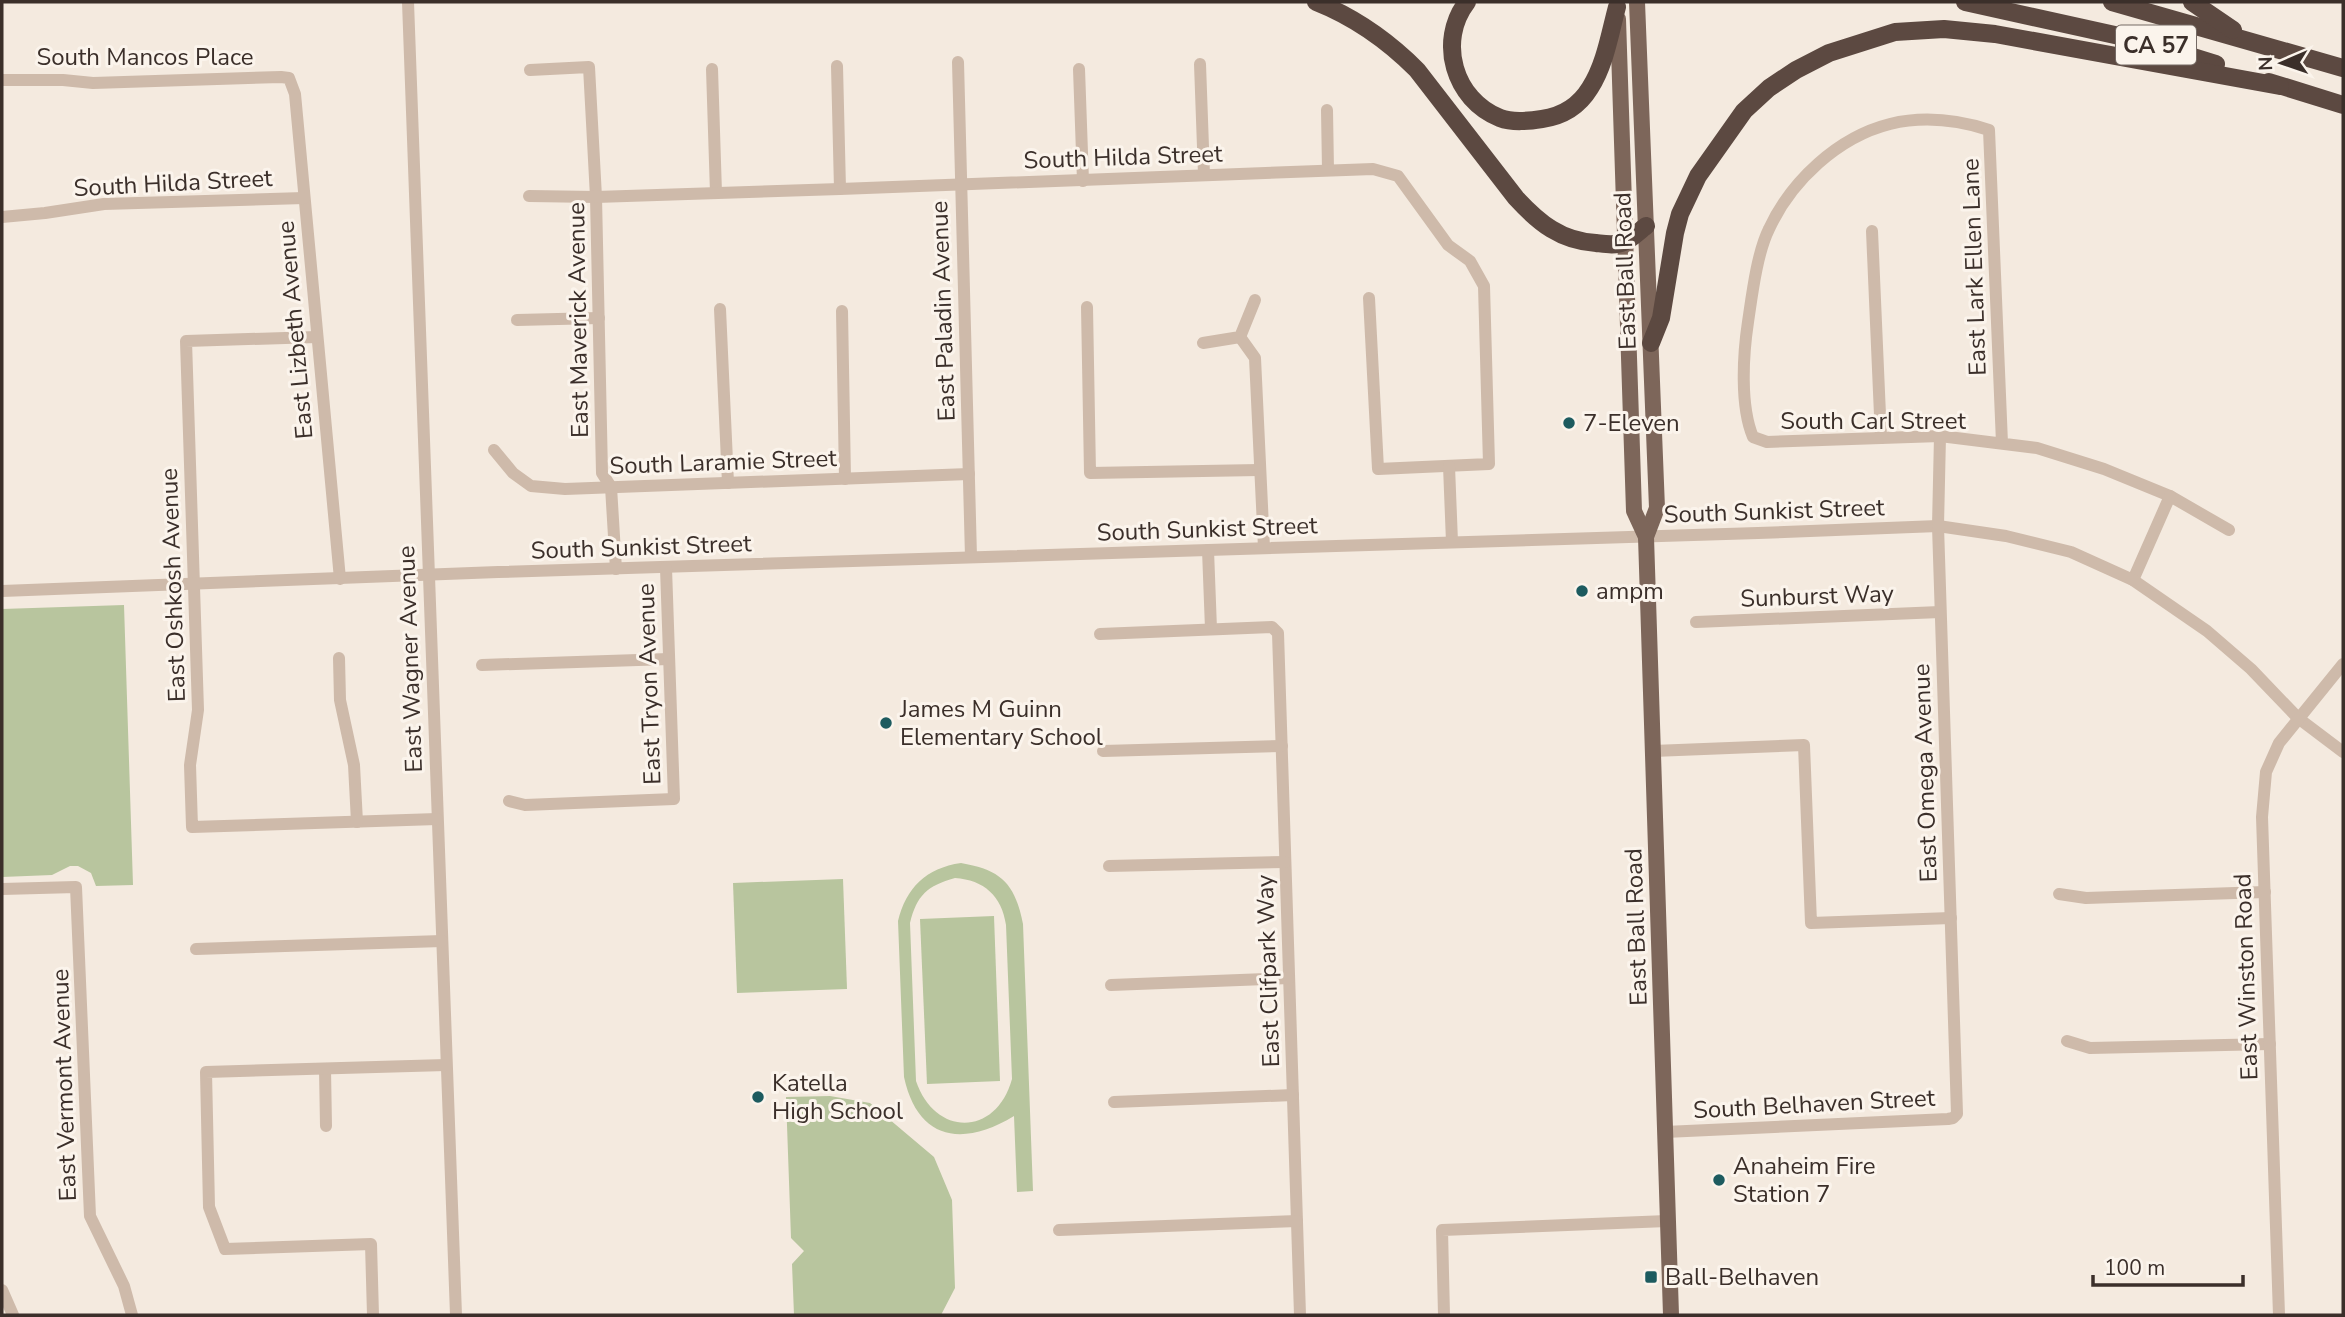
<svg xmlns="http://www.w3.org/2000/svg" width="2345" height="1317" viewBox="0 0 2345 1317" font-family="'Nunito Sans',sans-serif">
<rect width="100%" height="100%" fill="#f4eadf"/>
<g fill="#b8c59e" fill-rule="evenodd">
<path d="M124 605 133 885 96 886 91 873 78 866H70L52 875 2 877V609Z"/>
<path d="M961 863C1002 870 1015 884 1023 924L1033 1191 1017 1192 1014 1116C963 1147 918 1141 904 1077L898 921C906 888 926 868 961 863ZM955 878C984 880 1002 896 1006 925L1012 1079C996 1137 935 1137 916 1081L910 923C917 895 927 886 955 878Z"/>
<path d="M843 879 847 989 737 993 733 883Z"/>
<path d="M994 916 1000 1081 927 1084 920 919Z"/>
<path d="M830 1096 870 1103 934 1157 952 1200 955 1288 941 1315H794L792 1264 804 1251 791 1238 786 1097Z"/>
</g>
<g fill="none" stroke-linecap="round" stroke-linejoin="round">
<g stroke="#cebaaa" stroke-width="12">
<path d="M408 2 456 1315"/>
<path d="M958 62 971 557"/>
<path d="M1200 64 1204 175"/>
<path d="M837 66 840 189"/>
<path d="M712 69 716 193"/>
<path d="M1079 69 1083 181"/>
<path d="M530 70 589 67 596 197 602 473 611 487 616 569"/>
<path d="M2 80H63L93 83 281 77 289 78 295 94 340 579"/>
<path d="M1327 110 1328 170"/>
<path d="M529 196 596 197 840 189 1373 169 1398 176 1448 245 1470 261 1484 286 1489 464 1378 469 1369 298"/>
<path d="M2 217 45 213 104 204 304 198"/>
<path d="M1872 231 1881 438"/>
<path d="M1087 307 1090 473 1259 470"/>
<path d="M720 309 728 483"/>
<path d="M842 311 845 479"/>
<path d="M517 320 599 318"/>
<path d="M317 337 186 341 198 710 190 765 192 827 437 819"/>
<path d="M1240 337 1255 358 1264 548"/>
<path d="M1203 343 1240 337 1255 300"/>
<path d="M2002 443 1989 130C1958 120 1923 116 1890 124 1838 137 1791 181 1769 229 1757 253 1752 295 1748 322 1743 355 1740 406 1753 437L1767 442 1940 436 2037 448 2104 469 2170 496 2229 530"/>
<path d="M494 450 513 473 531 486 565 489 969 474"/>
<path d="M1449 466 1452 542"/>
<path d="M1208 550 1211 629"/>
<path d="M2133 580 2170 496"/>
<path d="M2 591 498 572 1758 533 1938 526 2006 536 2071 552 2133 580 2207 631 2251 669 2298 718 2343 752"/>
<path d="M1696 622 1940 612"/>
<path d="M1100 634 1272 627 1278 633 1300 1315"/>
<path d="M339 658 340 700 354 765 357 822"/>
<path d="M482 665 669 659"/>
<path d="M1103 751 1282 746"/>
<path d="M1653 751 1804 745 1811 923 1951 918"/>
<path d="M509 801 525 805 674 799 666 568"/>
<path d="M1109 866 1285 862"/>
<path d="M2 889 76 887 90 1216 124 1286 132 1315"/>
<path d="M2059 894 2086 898 2265 892"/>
<path d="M196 949 442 941"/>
<path d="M1111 985 1289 978"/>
<path d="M2067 1041 2090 1048 2270 1044"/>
<path d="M325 1069 326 1126"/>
<path d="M1114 1102 1293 1095"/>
<path d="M1665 1132 1948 1119 1953 1118 1957 1114 1938 526 1940 436"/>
<path d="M1059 1230 1297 1221"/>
<path d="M2 1290 13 1315"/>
<path d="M373 1315 371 1244 225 1249 209 1207 206 1072 446 1065"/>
<path d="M1444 1315 1442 1230 1667 1221"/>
<path d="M2279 1315 2262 817 2266 772 2279 743 2343 664"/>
</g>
<g stroke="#7d665a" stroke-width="16">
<path d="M1637 2 1657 508 1646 537"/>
<path d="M1618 19 1634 511 1646 537 1671 1315"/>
</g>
<g stroke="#5c4941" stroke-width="18">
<path d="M1316 2C1354 17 1388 41 1417 70L1516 198C1539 223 1561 241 1596 243 1605 244 1615 246 1624 242 1631 240 1639 231 1646 226"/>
<path d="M1467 2C1437 41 1454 100 1500 118 1513 123 1529 121 1542 119 1563 116 1579 106 1590 88 1605 65 1610 33 1617 7"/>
<path d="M1965 2 2142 41 2216 64"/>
<path d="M2112 2 2343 68"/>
<path d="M2192 2 2233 30"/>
<path d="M2269 82 2343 105"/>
<path d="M1651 343 1661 318 1675 233 1680 214 1698 176 1744 111 1769 88 1796 70 1829 53 1895 32 1944 29 1995 34 2280 86"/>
</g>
</g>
<g fill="#1d5b5f" stroke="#fbf4ec" stroke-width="2.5">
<circle cx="1569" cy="423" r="7"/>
<circle cx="1582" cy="591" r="7"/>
<circle cx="886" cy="723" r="7"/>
<circle cx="758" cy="1097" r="7"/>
<circle cx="1719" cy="1180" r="7"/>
<rect x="1644" y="1270" width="14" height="14" rx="3.5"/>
</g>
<g text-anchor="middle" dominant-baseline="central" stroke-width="6" stroke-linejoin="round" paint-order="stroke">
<rect fill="#fbf4ec" stroke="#756a64" stroke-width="2" x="2116" y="25.5" width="80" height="39" rx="5"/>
<g font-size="23" font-weight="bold" fill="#3b2f2a">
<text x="2156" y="45">CA 57</text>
</g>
<g font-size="24" fill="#3b2f2a" stroke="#fbf4ec">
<text x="145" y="57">South Mancos Place</text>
<text transform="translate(1123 157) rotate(-2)">South Hilda Street</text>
<text transform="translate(173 183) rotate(-3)">South Hilda Street</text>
<text transform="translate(1974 267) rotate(-92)">East Lark Ellen Lane</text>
<text transform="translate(1625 271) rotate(-92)">East Ball Road</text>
<text transform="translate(943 311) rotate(-92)">East Paladin Avenue</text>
<text transform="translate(578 320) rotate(-91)">East Maverick Avenue</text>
<text transform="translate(295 330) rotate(-95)">East Lizbeth Avenue</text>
<text x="1873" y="421">South Carl Street</text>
<text transform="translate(723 462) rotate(-2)">South Laramie Street</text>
<text transform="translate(1774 511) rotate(-2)">South Sunkist Street</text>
<text transform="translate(1207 529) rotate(-2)">South Sunkist Street</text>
<text transform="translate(641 547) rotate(-2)">South Sunkist Street</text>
<text transform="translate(173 585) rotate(-92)">East Oshkosh Avenue</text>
<text transform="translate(1817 596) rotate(-2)">Sunburst Way</text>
<text transform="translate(410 659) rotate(-92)">East Wagner Avenue</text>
<text transform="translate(649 684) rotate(-92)">East Tryon Avenue</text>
<text transform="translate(1925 773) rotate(-92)">East Omega Avenue</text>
<text transform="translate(1636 927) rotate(-92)">East Ball Road</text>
<text transform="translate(1268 971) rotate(-92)">East Clifpark Way</text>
<text transform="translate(2246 977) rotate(-92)">East Winston Road</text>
<text transform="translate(64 1085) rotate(-92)">East Vermont Avenue</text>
<text transform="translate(1814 1104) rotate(-3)">South Belhaven Street</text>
</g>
<g font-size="24" fill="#3b2f2a" stroke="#fbf4ec" text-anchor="start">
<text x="1583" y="423">7-Eleven</text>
<text x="1596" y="591">ampm</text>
<text x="900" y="709">James M Guinn<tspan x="900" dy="28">Elementary School</tspan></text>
<text x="772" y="1083">Katella<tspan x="772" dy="28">High School</tspan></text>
<text x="1733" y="1166">Anaheim Fire<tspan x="1733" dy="28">Station 7</tspan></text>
<text x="1665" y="1277">Ball-Belhaven</text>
</g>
</g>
<rect width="2345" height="1317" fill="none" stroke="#3b2f2a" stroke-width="7"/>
<g transform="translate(2282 63) rotate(268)" stroke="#fbf4ec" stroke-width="5" paint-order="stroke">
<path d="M0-5L12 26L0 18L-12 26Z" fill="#3b2f2a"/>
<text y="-10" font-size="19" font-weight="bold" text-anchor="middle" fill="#3b2f2a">N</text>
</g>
<path d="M2093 1275v10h150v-10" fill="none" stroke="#3b2f2a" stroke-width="3.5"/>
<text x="2104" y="1275" font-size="21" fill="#3b2f2a" stroke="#fbf4ec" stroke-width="5" paint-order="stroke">100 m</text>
</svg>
